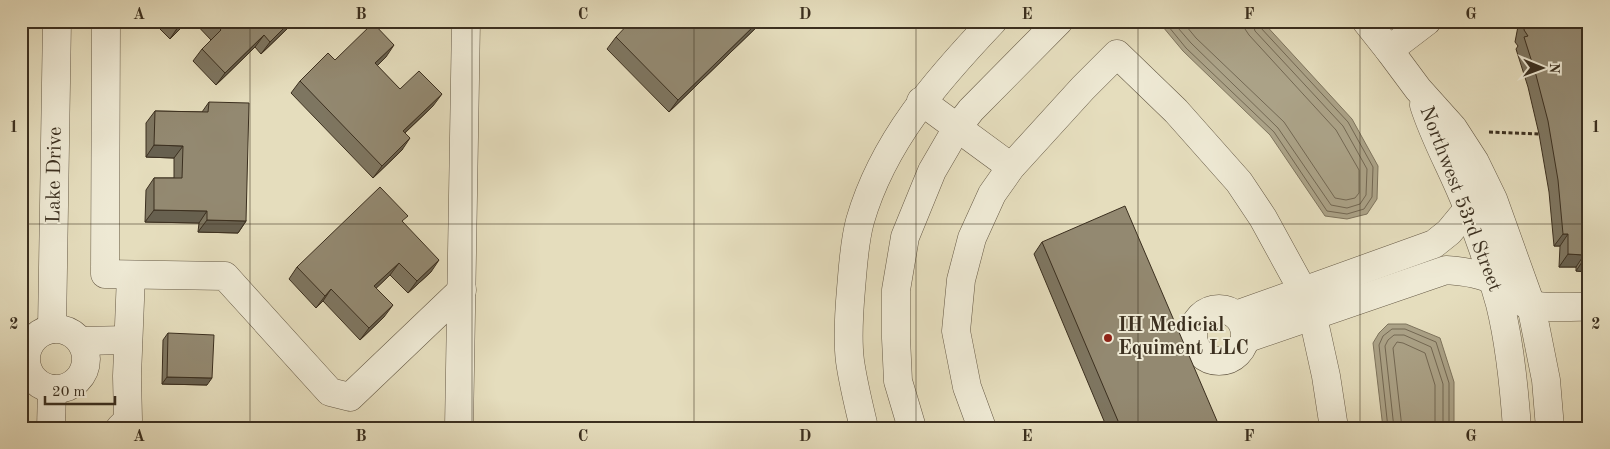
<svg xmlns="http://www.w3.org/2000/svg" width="1610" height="449" viewBox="0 0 1610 449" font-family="'Old Standard TT',serif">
<rect width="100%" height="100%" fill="#e5ddbd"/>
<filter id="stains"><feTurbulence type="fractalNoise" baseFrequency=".004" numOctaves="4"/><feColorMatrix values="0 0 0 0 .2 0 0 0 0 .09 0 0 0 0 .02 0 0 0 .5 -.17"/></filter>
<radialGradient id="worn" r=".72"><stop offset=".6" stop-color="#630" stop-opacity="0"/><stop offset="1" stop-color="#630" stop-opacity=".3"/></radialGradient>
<path fill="#c8bfa2" stroke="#827760" d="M1586 342H1589V428H1585Z"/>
<g fill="#aba287" stroke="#7e745d">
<path d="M1158 21H1262L1352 119 1378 166 1377 199 1367 214 1347 219 1325 216 1270 135 1183 51Z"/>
<path d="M1388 324H1406L1440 338 1454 382V428H1383L1373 343 1379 333Z"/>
</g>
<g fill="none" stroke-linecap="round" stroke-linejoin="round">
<g stroke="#736853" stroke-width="1">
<path d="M1164 21 1186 48 1274 132 1327 211 1347 214 1364 209 1372 197 1373 167 1348 122 1260 27 1258 21"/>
<path d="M1172 21 1191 43 1278 128 1331 205 1347 208 1360 204 1366 195 1367 169 1343 126 1255 31 1252 21"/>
<path d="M1182 21 1196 38 1284 122 1335 198 1346 200 1355 198 1359 193V170L1336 130 1249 35 1245 29 1244 21"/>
<path d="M1388 428 1379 345 1383 336 1392 329H1405L1436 342 1449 383V428"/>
<path d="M1394 428 1385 346 1388 340 1394 335H1404L1431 347 1443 384V428"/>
<path d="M1402 428 1393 348 1397 342 1403 343 1425 353 1435 385V428"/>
</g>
<g stroke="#665a46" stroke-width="29">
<g id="minor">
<path d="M106 21 105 274 225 276 330 392 350 397 462 290"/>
<path d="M1366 21 1389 50 1418 89 1453 128 1475 162 1493 199 1531 305 1546 380 1550 428"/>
<path d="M1389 50 1427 21"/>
<path d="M921 101 1011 167"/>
<path d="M1424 105C1435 140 1454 172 1467 206 1480 238 1491 271 1500 304 1510 344 1514 386 1517 428"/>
<circle cx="1219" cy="335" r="26"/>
<path d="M1236 315 1434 244 1449 232 1468 209"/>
<circle cx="56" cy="359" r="30"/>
<path d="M52 329 57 21"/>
<path d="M1245 339 1446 270C1460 271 1484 274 1495 282 1503 288 1510 297 1519 301 1537 310 1569 306 1589 307"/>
<path d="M81 341 128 340"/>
<path d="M51 428 52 389"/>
<path d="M120 428 128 420 127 376 131 275"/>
<path d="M459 428 466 21"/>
<path d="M864 428C859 406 853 383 850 361 847 338 849 312 851 289 853 267 854 243 860 221 883 141 937 80 993 21"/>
<path d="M912 428 898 381 896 338V290L905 237 932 171 957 128 971 110 1059 21"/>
<path d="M982 428 967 387 956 331 961 280 972 238 992 194 1011 167 1083 88 1117 54 1176 111 1239 182 1263 218 1297 280 1313 317 1326 376 1334 428"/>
</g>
</g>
<path stroke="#3b2f1f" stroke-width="3" stroke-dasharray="4 2.5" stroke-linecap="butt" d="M1489 132 1539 134"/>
<use href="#minor" stroke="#eee9d4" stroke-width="28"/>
</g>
<g fill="#7e7661" stroke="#3b2f1f">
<path d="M152 21H188L170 39Z"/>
<path d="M193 21H293L290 26 261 54 255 47 216 85 193 61 202 49 211 40Z"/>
<path d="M763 21 669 112 607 49 616 37Z"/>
<path d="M1519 21H1589V272L1576 271V267H1559L1560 246H1554L1549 192 1539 134 1528 87 1516 49 1518 46 1515 42Z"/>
<path d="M386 57 377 66 400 89 433 106 405 133 402 150 373 178 291 93 300 81 335 60Z"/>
<path d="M209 102 246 221 238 233 198 232 199 223 145 222 146 190 154 178H174V158L146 157V123L155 111 202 112Z"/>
<path d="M403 223 431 272 408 293 390 275 376 288 384 317 360 340 323 301 316 308 289 279 297 267Z"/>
<path d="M1042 242 1220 428H1107L1034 254Z"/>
<path d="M168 333 207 385 162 384 163 340Z"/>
</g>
<g fill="#67604f" stroke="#3b2f1f">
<path d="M184 21H188L170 39 178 27Z"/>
<path d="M291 21H293L290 26 261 54 270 42Z"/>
<path d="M759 21H763L669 112 678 100Z"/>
<path d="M264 35 255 47 216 85 225 73Z"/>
<path d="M394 45 386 57 367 76 375 63Z"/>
<path d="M442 94 433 106 394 143 403 131Z"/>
<path d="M410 138 402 150 373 178 382 166Z"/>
<path d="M154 145 183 146 174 158 146 157Z"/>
<path d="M154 210 207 211 199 223 145 222Z"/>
<path d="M207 220 246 221 238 233 198 232Z"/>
<path d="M1563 234H1568L1560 246H1554Z"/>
<path d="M1568 254 1584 255 1576 267H1559Z"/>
<path d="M1584 259H1589V272L1576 271Z"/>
<path d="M439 260 431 272 408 293 417 281Z"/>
<path d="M399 263 390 275 366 298 374 286Z"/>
<path d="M331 289 323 301 316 308 325 296Z"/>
<path d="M393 305 384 317 360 340 369 328Z"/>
<path d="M167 377 212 378 207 385 162 384Z"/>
</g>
<g fill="#938971" stroke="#3b2f1f">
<path d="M172 21H184L178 27Z"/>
<path d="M213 21H291L270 42 264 35 225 73 202 49 221 30Z"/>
<path d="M631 21H759L678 100 616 37Z"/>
<path d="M1526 21H1589V259H1584V255L1568 254V234H1563L1558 180 1548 121 1536 75 1524 37 1528 36 1524 30Z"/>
<path d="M373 23 394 45 375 63 400 89 419 71 442 94 403 131 410 138 382 166 300 81 328 53 335 60Z"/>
<path d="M209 102 249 103 246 221 207 220V211L154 210V178H182L183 146 154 145 155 111 208 112Z"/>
<path d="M380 187 408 216 402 221 439 260 417 281 399 263 374 286 393 305 369 328 331 289 325 296 297 267Z"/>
<path d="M1125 206 1220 428H1121L1042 242Z"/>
<path d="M168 333 214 335 212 378 167 377Z"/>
</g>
<path fill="none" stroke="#3b2f1f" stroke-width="1" stroke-opacity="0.55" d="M250 21V428M472 21V428M694 21V428M916 21V428M1138 21V428M1360 21V428M21 224H1589"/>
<circle fill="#8f2418" stroke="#eee9d4" stroke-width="2" cx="1108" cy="338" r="5"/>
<g text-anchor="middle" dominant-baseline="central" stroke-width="4" stroke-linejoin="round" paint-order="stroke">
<g font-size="20" fill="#3b2f1f" stroke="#eee9d4">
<text transform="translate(55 175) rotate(-89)">Lake Drive</text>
<text transform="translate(1460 199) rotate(69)">Northwest 53rd Street</text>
</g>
<g font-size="20" font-weight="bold" fill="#3b2f1f" stroke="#eee9d4" text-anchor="start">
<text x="1118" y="326">IH Medicial<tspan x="1118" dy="23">Equiment LLC</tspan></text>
</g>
</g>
<rect width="1610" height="449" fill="none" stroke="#e5ddbd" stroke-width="55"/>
<g transform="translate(1542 68) rotate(91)" stroke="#eee9d4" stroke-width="4" paint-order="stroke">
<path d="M0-4L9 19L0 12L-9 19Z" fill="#3b2f1f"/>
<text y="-8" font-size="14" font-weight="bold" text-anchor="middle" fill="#3b2f1f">N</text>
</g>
<path d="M45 396v8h70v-8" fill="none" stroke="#3b2f1f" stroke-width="2.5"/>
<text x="52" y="396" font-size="15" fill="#3b2f1f" stroke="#eee9d4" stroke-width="4" paint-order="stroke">20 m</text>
<rect x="28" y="28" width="1554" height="394" fill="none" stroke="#3b2f1f" stroke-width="2"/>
<g font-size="16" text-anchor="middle" font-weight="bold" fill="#3b2f1f">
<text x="139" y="19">A</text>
<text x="361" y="19">B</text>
<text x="583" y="19">C</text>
<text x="805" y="19">D</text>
<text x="1027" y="19">E</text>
<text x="1249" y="19">F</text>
<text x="1471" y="19">G</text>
<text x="14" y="132">1</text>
<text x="1596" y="132">1</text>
<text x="14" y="329">2</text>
<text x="1596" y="329">2</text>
<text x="139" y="441">A</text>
<text x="361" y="441">B</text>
<text x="583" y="441">C</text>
<text x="805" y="441">D</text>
<text x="1027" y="441">E</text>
<text x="1249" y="441">F</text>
<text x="1471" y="441">G</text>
</g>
<rect width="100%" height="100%" filter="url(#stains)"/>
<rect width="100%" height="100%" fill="url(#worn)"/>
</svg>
